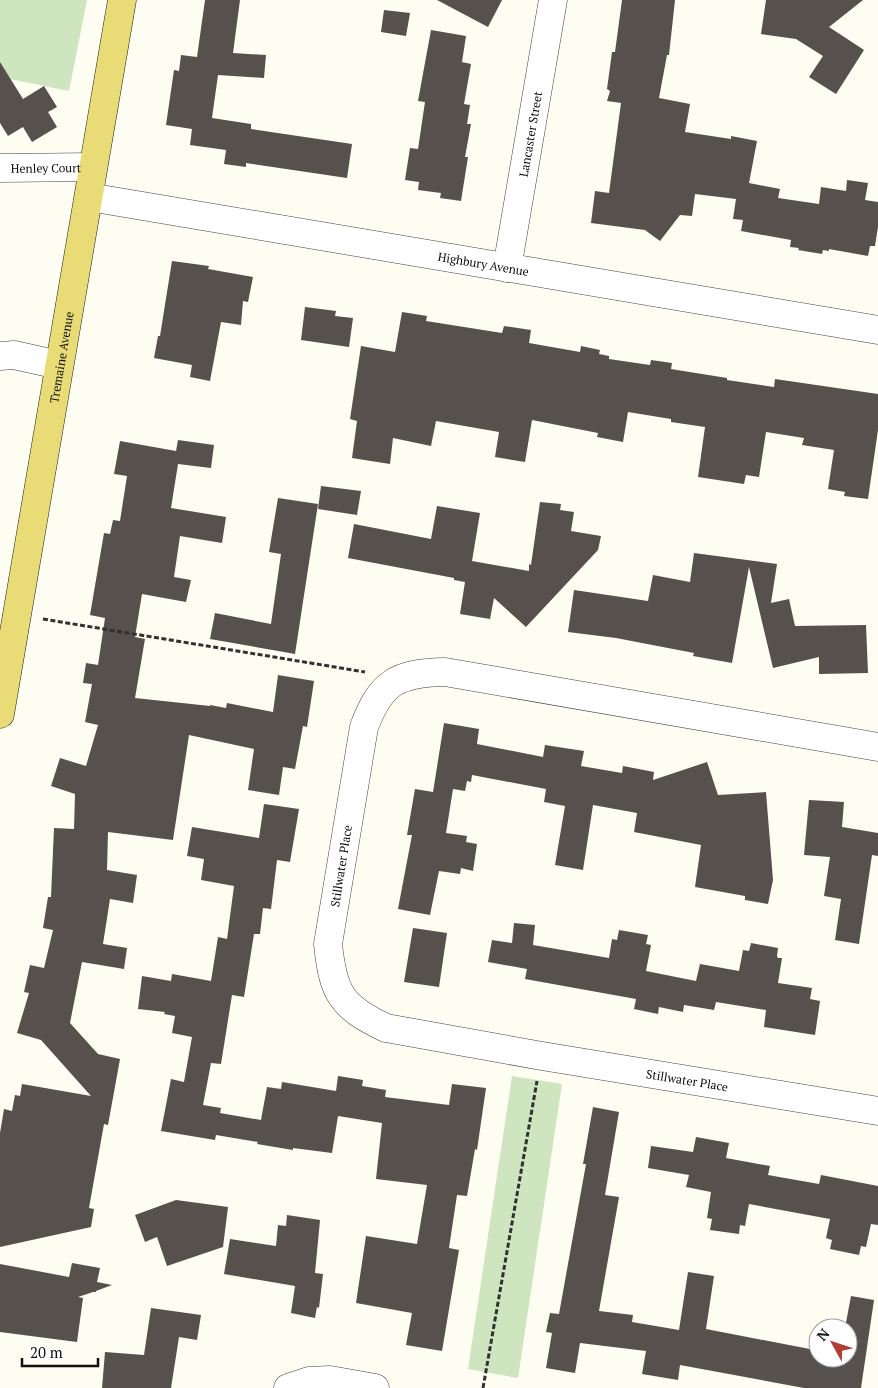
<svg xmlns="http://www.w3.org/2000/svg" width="878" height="1388" viewBox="0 0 878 1388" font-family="'PT Serif',serif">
<rect width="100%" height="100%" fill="#fdfdf2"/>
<g fill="#cee5bf">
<path d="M0 0H87L69 91 0 77Z"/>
<path d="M512 1076 562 1084 518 1378 468 1369Z"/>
</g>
<g fill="#56514c">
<path d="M205 0H240L233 53 266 55 264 78 218 75 212 118 251 124V129L352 144 347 178 246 163V167L224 164 226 150 190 145 192 129 166 125 174 70 179 71 181 55 197 57Z"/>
<path d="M437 0H502L488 27Z"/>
<path d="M622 0H675L669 55H667L659 98 690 104 685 132 731 139V136L757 141 749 183 780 189 778 198 819 204 821 187 846 191 847 180 868 183 865 200 878 202V227L875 246H870L868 256 829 249V251L823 250 822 254 798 250 799 248 790 247 791 240 741 231 743 220 733 219 736 199 695 194 692 216 680 215 660 241 645 230 591 223 595 191 609 193 621 103 607 101 610 91 607 89 612 52H615Z"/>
<path d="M766 0H863L829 27 864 50 836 94 809 77 823 56 796 39 761 34Z"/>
<path d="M384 10 410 13 406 36 381 32Z"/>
<path d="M431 30 466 36 462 62 471 64 464 104 470 105 467 124H471L465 157H468L461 201 440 198 441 193 418 190 419 182 405 180 410 148 418 149 425 102 418 101Z"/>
<path d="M0 62 23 99 44 86 57 107 48 112 57 127 32 142 23 127 8 136 0 123Z"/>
<path d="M172 261 209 266 208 269 253 277 248 302 243 301 241 325 221 322 210 381 190 377 192 365 154 358 158 336H160Z"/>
<path d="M305 307 336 311 335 316 353 318 349 347 301 340Z"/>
<path d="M402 312 427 316 426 321 502 333 504 326 531 330 529 343 580 352 581 346 600 350 599 354 609 356V359L650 365 651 360 672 363 671 369 727 378V380L774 387 775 379 878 394V430L868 499 844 496 845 492 828 489 834 450 802 445 804 438 766 432 759 477 746 475 744 484 698 477 705 427 671 422V419L628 412 623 442 597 437 598 433 532 420 525 462 495 457 499 432 436 421 431 446 393 438 390 464 352 458 357 421 350 419 361 346 395 352Z"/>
<path d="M178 440 214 445 211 468 178 464 171 508 226 517 222 543 180 536 174 577 191 580 186 602 142 594 135 637 145 639 135 698 210 706V705L226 708 227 703 273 712 278 675 314 681 307 727 303 726 295 769 283 767 279 795 248 790 254 749 189 735 173 840 108 832 107 870 137 875 133 903 110 899 103 944 127 948 124 969 82 962 70 1023 98 1054 120 1059 108 1125 104 1124 89 1208 94 1209 91 1227 0 1247V1133L4 1109 12 1111 15 1095 20 1096 22 1084 91 1096 41 1040 17 1033 29 993 24 992 30 965 44 968 53 930 43 928 48 897H51L54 828 74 829 75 794 51 786 60 758 86 766 98 725 85 722 92 684 83 683 86 663 98 665 105 618 90 615 104 533 110 534 113 520 120 521 127 476 114 474 120 441 176 451Z"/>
<path d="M321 486 361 491 357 515 318 509Z"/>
<path d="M278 498 318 504 295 654 210 639 215 613 271 624 281 554 269 552Z"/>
<path d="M540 502 561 504 560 510 574 512 571 531 601 536 598 550 526 627 494 598 490 619 460 614 465 582 454 580V578L348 558 354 524 431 539 437 506 480 513 472 561 529 571V564L531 565Z"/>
<path d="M694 553 777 564 771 603 789 599 795 626 866 625 868 673 819 674V657L773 668 749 567 732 663 693 656 694 653 616 638 568 632 574 590 648 601 653 575 690 582Z"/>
<path d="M444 723 479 729 477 744 543 757 545 745 584 751 581 766 622 773 623 766 654 772 653 780 707 762 718 795 766 792 773 880 768 904 745 900V896L695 887 701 845 634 832 637 813 593 805 583 870 555 865 565 806 544 802 546 789 472 775 471 782 467 781 465 791 453 789 446 833 467 836 466 842 477 844 473 871 461 868 460 874 439 871 430 915 398 909 412 835H407L415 789 433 792Z"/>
<path d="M809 800 844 802 842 827 878 833V856L872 855 859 944 835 940 841 899 824 896 830 857 804 855Z"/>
<path d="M264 804 299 809 290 862 277 860 271 909 263 908 260 934H254L244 997 232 995 221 1064 211 1063 203 1105 221 1108 220 1113 261 1120 267 1087 281 1089 282 1082 336 1091 338 1076 363 1080 362 1086 386 1090 385 1097 449 1105 452 1084 486 1088 477 1150 475 1149 467 1196 457 1195 449 1248 459 1250 442 1351 406 1345 412 1313 356 1303 366 1236 417 1244 427 1185 376 1179 382 1123 338 1116 332 1153 293 1148V1150L257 1144 258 1142 216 1135 215 1140 161 1131 171 1079 184 1082 192 1037 172 1033 175 1016 164 1014 165 1012 138 1009 142 976 171 981 172 974 211 981 218 937 227 939 234 886 201 880 204 859 187 856 192 827 259 838Z"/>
<path d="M514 923 535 925 533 945 609 958 612 939 617 940 619 930 648 935 646 944 651 945 646 971 696 981 700 964 739 971 743 950 749 951 751 943 778 948 777 956 778 958H782L778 983 812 988 810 999 820 1001 815 1035 764 1027 766 1010 716 1002 714 1010 684 1005 683 1012 659 1007 658 1014 634 1009 636 999 525 979 527 969 488 962 492 940 512 943Z"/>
<path d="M413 928 447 933 439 987 404 982Z"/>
<path d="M593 1107 619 1112 605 1195 619 1197 599 1311 633 1315 632 1322 679 1330 688 1272 714 1276 706 1329 815 1350 816 1343 818 1344V1358H848V1328H845L851 1296 874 1300 861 1388H804L680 1365 678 1380 642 1374 646 1351 580 1343 575 1373 546 1368 552 1333 546 1332 550 1313 559 1314 586 1164H583Z"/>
<path d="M696 1137 729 1143 726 1158 770 1166 768 1175 819 1184 821 1175 878 1186V1225L871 1224 866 1247 861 1246 859 1255 830 1249 832 1240 826 1238 830 1219 749 1204 745 1226 740 1225 739 1234 710 1230 712 1219 707 1218 711 1192 686 1187 689 1175 648 1168 651 1146 693 1152Z"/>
<path d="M176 1200 228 1207 223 1247 167 1266 157 1237 145 1242 135 1215Z"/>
<path d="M287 1215 320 1220 315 1273 323 1274 319 1308 317 1307 315 1318 291 1313 295 1286 224 1274 230 1239 276 1246 278 1225 286 1226Z"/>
<path d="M72 1263 100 1268 97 1282 112 1285 96 1291V1292H93L78 1297 83 1298 77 1342 0 1332V1264L69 1277Z"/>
<path d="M151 1308 201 1315 197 1340 179 1337 171 1388H102L105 1352 144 1355Z"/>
</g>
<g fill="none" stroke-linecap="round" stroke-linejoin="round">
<g stroke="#424242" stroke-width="29">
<g id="minor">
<path id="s1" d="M0 168 93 167"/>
<path id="s2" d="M89 197 878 330"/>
<path id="s3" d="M507 268 553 0"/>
<path d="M0 356 14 355 59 365"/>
<path id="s4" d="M878 747 445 672C397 673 381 682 364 727L328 944C333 993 341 1007 386 1028L542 1056 878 1111"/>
<path d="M288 1388 309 1381 330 1380 375 1388"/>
</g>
</g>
<g stroke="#202020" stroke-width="29">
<g id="major">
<path id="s5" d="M0 714 122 0"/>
</g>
</g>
<g stroke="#313131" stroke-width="3" stroke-dasharray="5 2.5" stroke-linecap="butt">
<path d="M43 619 365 672"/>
<path d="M483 1388 537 1081"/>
</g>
<use href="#minor" stroke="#fff" stroke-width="28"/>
<use href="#major" stroke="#e9db76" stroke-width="28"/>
</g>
<g text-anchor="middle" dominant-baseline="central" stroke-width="5" stroke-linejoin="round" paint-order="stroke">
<g font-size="12" fill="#0f0f0f" stroke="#fff">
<text stroke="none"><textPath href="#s3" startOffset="136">Lancaster Street</textPath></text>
<text stroke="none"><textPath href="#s1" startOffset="46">Henley Court</textPath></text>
<text stroke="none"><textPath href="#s2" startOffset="400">Highbury Avenue</textPath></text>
<text stroke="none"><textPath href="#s5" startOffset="362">Tremaine Avenue</textPath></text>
<text transform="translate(341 866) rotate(-81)">Stillwater Place</text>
<text stroke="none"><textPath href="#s4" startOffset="1182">Stillwater Place</textPath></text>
</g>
</g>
<g transform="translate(833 1343) rotate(310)"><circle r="24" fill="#ffffff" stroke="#9f9f9f"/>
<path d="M0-4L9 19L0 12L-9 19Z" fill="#b03f36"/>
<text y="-8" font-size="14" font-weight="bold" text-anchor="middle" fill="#0f0f0f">N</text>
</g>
<path d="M22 1358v8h76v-8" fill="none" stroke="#0f0f0f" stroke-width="2.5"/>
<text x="30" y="1358" font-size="15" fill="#0f0f0f" stroke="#ffffff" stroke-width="4" paint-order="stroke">20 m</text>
</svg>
